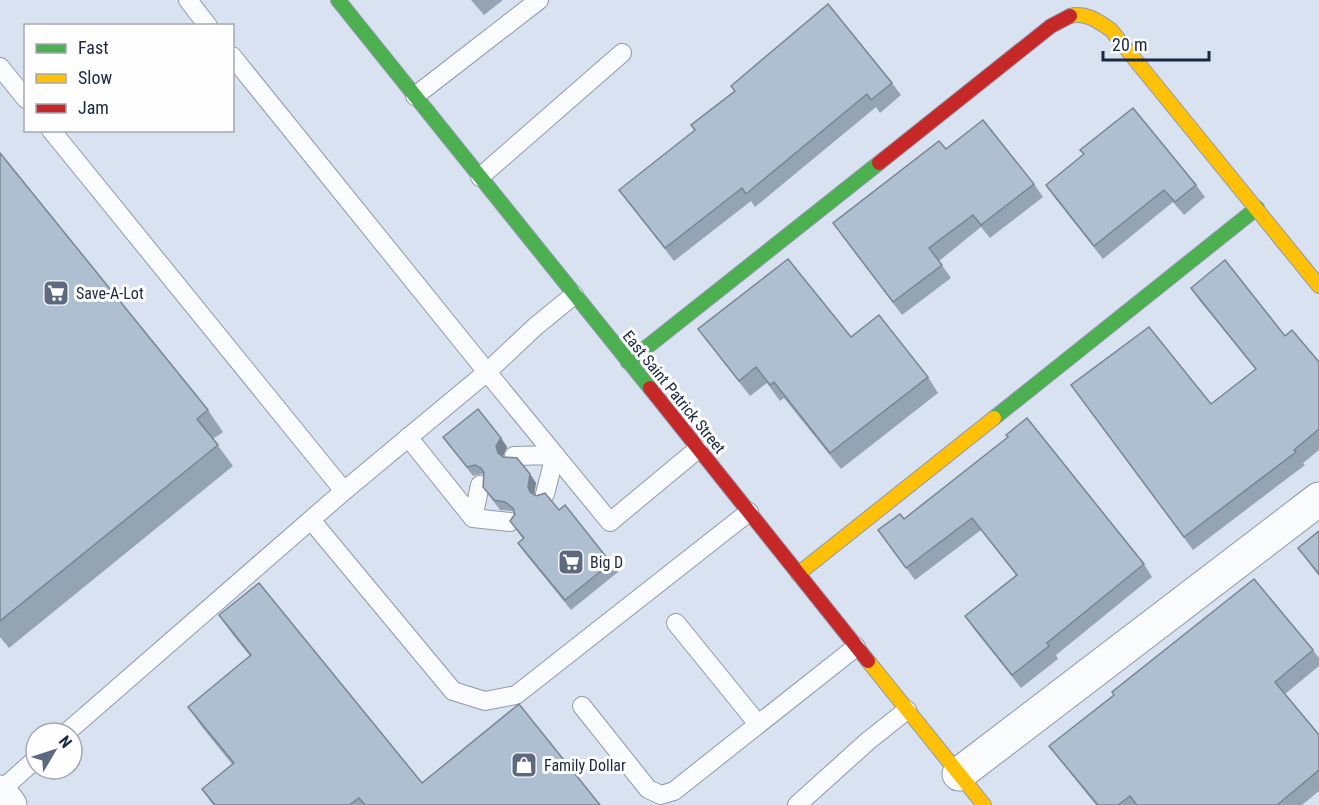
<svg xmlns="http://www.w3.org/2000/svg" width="1319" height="805" viewBox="0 0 1319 805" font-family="'Roboto Condensed',sans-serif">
<rect width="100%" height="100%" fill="#d9e2f1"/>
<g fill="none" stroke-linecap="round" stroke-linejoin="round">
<g stroke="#9099ac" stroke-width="20">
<g id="lane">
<path d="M188 0 208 26"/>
<path d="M0 67 26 99"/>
<path d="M415 96 539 0"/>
<path d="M51 130 344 491 487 372 232 56"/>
<path d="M480 177 622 53"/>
<path d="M574 295 536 326 487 372 610 522 698 449"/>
<path d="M408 437 473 518 510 522"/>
<path d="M514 456 555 455 545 494"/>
<path d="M473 518 480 485"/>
<path d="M311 520 453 691 485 701 516 695 749 512"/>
<path d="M676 623 758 724"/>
<path d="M582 706 648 789 661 795 674 791 856 647"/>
<path d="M66 733 344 491"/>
<path d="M0 791 36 759"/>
<path d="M797 805 868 741 907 710"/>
</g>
</g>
<g stroke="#9099ac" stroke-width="35">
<g id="street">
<path d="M959 774 1319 499"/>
<path d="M0 792 10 805"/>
</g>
</g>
<g stroke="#9099ac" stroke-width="16">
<g id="fast">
<path d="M338 0 650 388"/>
<path d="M628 362 879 163"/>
<path d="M994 418 1257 208"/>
</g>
</g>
<g stroke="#9099ac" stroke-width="16">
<g id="slow">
<path d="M1070 16C1086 12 1098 21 1111 30L1319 286"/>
<path d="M798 574 994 418"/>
<path d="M868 661 984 805"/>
</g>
</g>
<g stroke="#9099ac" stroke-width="16">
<g id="jam">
<path d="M879 163 1051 26 1070 16"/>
<path d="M650 388 868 661"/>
</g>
</g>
<use href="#lane" stroke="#f9fbfd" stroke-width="18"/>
<use href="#street" stroke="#f9fbfd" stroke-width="33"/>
<use href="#fast" stroke="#4caf50" stroke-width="14"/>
<use href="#slow" stroke="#ffc107" stroke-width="14"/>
<use href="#jam" stroke="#c62828" stroke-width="14"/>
</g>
<g fill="#95a4b3">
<path d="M471 0H503L484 15Z"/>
<path d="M892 83 901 95 880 113 876 107 755 207 751 201 674 261 619 190 695 130 735 91 731 86Z"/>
<path d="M946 149 1034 184 1043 197 990 238 981 227 939 261 951 278 902 315 833 223Z"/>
<path d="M0 153 208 410 223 432 213 439 233 466 9 648 0 637Z"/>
<path d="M1046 185H1196L1205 197 1184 215 1173 202 1103 259 1055 198Z"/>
<path d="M1191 288 1285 336 1319 362V450L1303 463 1305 465 1193 550 1071 385 1211 404 1256 369 1200 301Z"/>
<path d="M698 329 851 337 928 377 938 393 841 469 784 398 780 401 767 383 750 396Z"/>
<path d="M443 437 501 438 507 447 503 457 530 474 536 483 534 495 559 510 611 563 618 572 571 610 524 552 518 543 523 539 510 521 515 514 512 511 500 510 483 487 484 475 482 474 473 476Z"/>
<path d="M1008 438 1144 564 1152 577 1056 655 1058 659 1021 688 974 629 965 616 1016 575 981 530 915 580 878 530 904 519Z"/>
<path d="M1319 531V576L1298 548Z"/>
<path d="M219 615 422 783 600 805H213L202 789 232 764 202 727 188 707 250 656 233 635Z"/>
<path d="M1313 650 1319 658V666L1285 694 1319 735V791L1302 805H1096L1058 758 1049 746Z"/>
</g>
<g fill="#798692">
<path d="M501 438 507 447 503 456 505 462 498 453 496 446Z"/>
<path d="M530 474 536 483 534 496 528 487Z"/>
</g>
<g fill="#adbfd0" stroke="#798692" stroke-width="1.5">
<path d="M828 4 892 83 871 100 867 94 746 194 742 188 665 248 619 190 695 130 691 125 735 91 731 86Z"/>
<path d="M1133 108 1196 185 1175 202 1164 190 1094 246 1046 185 1084 154 1080 150Z"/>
<path d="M983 120 1034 184 981 225 973 215 929 248 942 265 893 302 833 223 939 141 946 149Z"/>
<path d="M0 153 208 410 197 419 218 445 0 621Z"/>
<path d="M788 259 851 337 879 315 928 377 830 453 774 382 770 385 756 367 739 381 698 329Z"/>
<path d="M1225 260 1285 336 1292 330 1319 362V429L1294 450 1296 452 1184 537 1071 385 1149 327 1211 404 1256 369 1191 288Z"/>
<path d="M478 409 501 438 496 446 498 453 503 457 517 458 530 474 528 487 530 492 536 496 545 493 559 510 565 505 611 563 565 600 518 543 524 538 510 521 515 514 513 508 505 502 494 500 483 487 484 473 481 468 475 465 467 467 443 437Z"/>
<path d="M1027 418 1144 564 1047 643 1049 646 1012 675 965 616 1017 575 972 518 906 568 878 530 900 514 904 519 1008 437 1006 435Z"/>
<path d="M1319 531V574L1298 548Z"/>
<path d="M1254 579 1313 650 1275 682 1319 735V770L1277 805H1137L1130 796 1118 805H1098L1049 746 1114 695 1112 692Z"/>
<path d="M259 583 422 783 519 704 600 805H365L359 798 349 805H215L202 789 234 763 188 707 251 655 219 615Z"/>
</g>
<defs>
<g id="supermarket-square" transform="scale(1.35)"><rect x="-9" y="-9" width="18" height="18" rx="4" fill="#5e6980" stroke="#fefefe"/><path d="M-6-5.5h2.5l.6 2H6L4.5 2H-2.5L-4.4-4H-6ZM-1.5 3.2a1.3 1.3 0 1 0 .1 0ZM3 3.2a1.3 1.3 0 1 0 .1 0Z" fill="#fff"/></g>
<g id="shop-square" transform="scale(1.35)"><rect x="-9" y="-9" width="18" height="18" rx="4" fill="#5e6980" stroke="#fefefe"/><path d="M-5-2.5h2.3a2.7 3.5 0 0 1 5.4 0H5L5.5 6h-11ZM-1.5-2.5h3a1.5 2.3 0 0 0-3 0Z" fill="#fff"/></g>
</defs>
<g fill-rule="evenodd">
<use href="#supermarket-square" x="56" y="293"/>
<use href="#supermarket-square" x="571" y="562"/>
<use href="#shop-square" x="524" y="765"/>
</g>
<g text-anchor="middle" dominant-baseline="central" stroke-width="6" stroke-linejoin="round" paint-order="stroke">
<g font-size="16" fill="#1b2843" stroke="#fefefe" text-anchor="start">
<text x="76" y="293">Save-A-Lot</text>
<text x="590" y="562">Big D</text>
<text x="544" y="765">Family Dollar</text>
</g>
<g font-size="16" fill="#1b2843" stroke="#fefefe">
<text transform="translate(674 392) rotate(51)">East Saint Patrick Street</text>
</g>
</g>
<rect x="24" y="24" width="210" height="108" fill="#fefefe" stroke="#a3a8b3" stroke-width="1.5"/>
<rect x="36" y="44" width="30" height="9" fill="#4caf50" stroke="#a3a8b3" stroke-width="1.5"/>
<text x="78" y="54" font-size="18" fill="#1b2843">Fast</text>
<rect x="36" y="74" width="30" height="9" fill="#ffc107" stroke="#a3a8b3" stroke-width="1.5"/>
<text x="78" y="84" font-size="18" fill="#1b2843">Slow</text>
<rect x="36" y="104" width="30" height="9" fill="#c62828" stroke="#a3a8b3" stroke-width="1.5"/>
<text x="78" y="114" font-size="18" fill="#1b2843">Jam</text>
<g transform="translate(54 751) rotate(51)"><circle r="28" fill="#fefefe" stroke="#a3a8b3" stroke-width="1.5"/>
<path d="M0-4.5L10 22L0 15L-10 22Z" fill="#5e6980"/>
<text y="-9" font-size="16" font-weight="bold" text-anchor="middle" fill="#1b2843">N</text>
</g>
<path d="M1103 51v9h106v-9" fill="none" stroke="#1b2843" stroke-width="3"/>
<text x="1112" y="51" font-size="18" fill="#1b2843" stroke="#fefefe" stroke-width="4.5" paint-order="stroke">20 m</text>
</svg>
